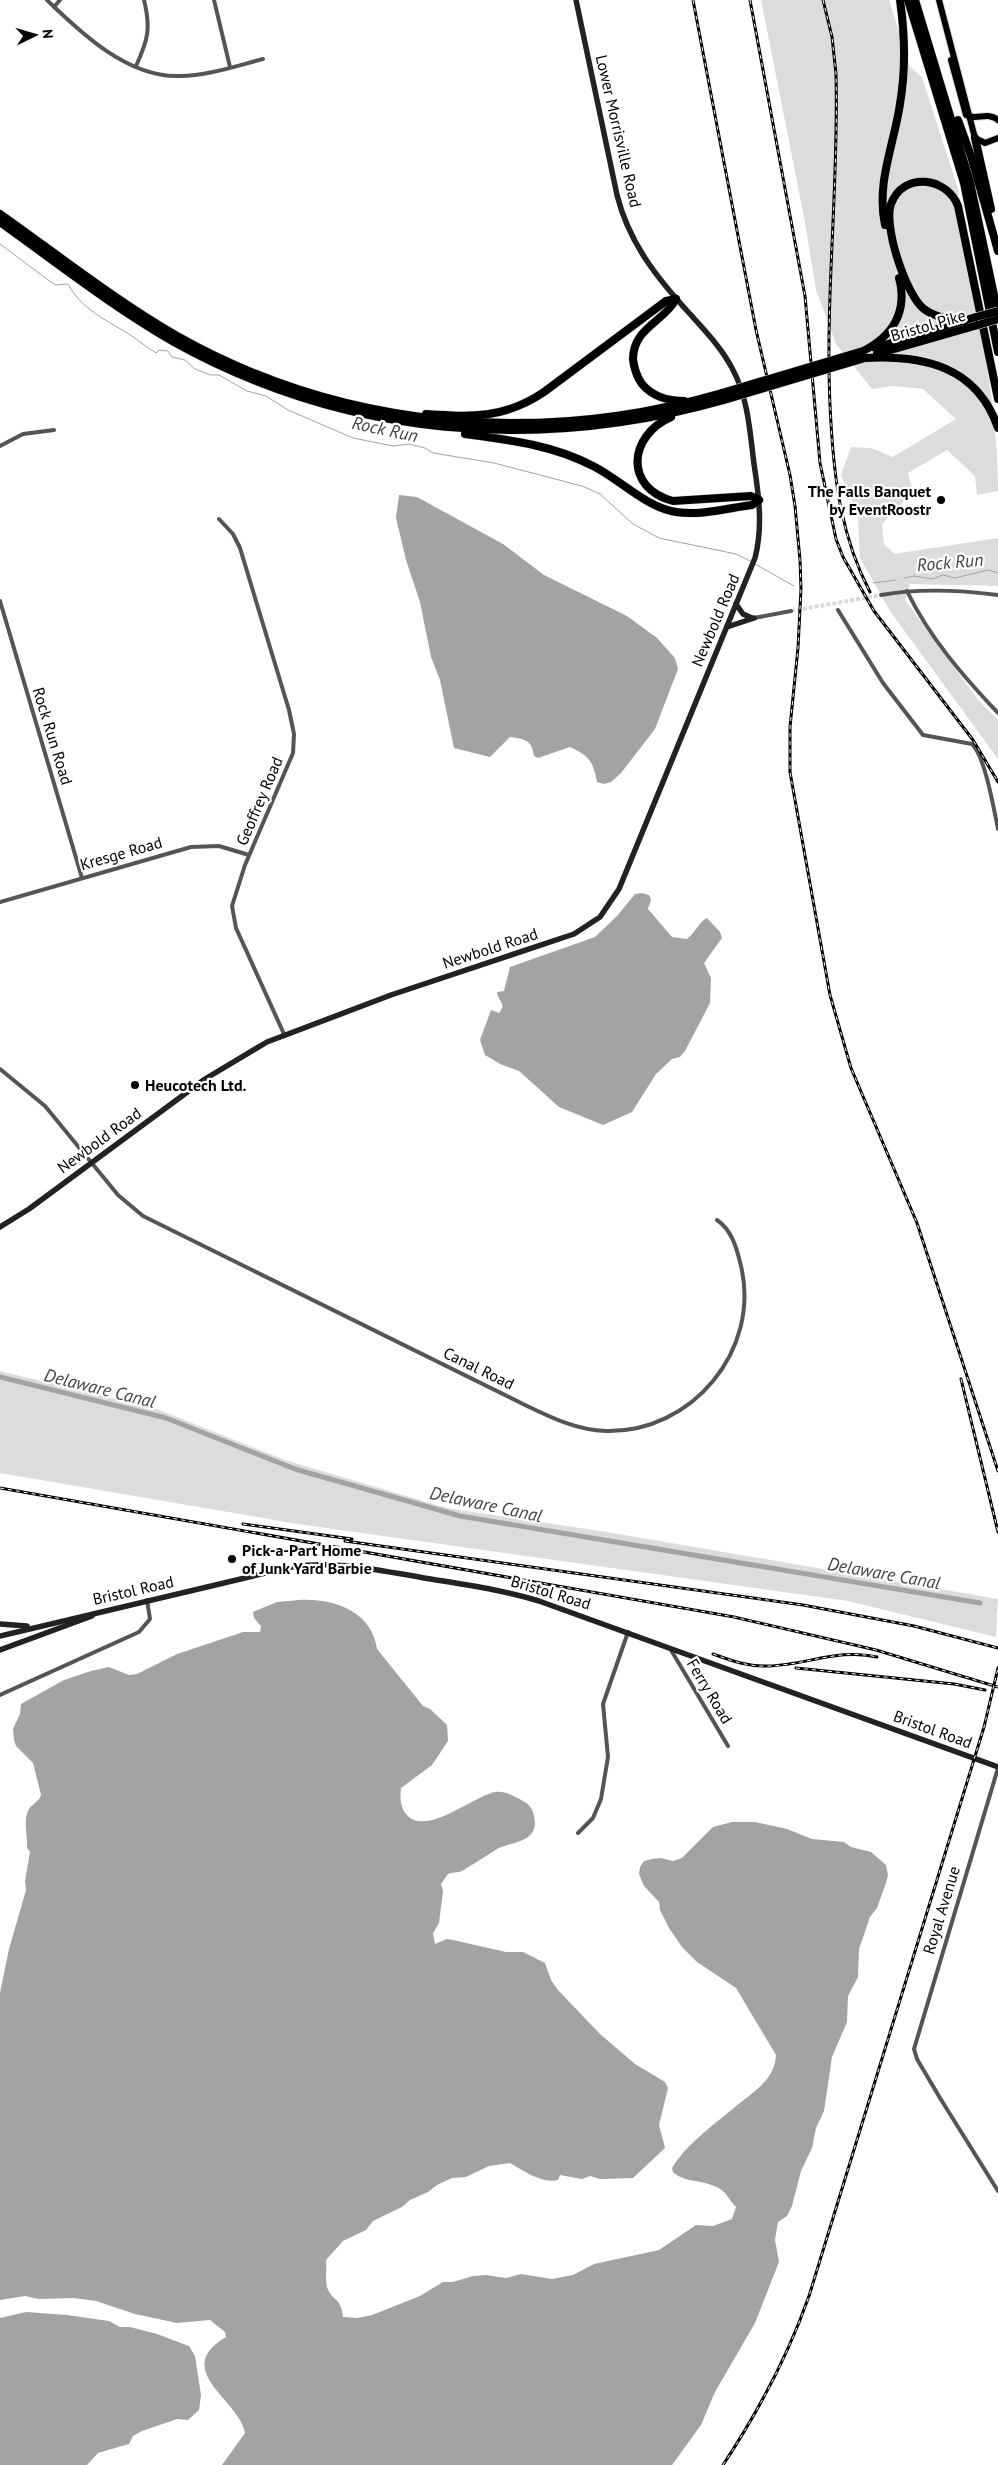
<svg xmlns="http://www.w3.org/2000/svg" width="998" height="2465" viewBox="0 0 998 2465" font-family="'PT Sans',sans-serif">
<rect width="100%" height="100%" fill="#fff"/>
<g fill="#dcdcdc">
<path d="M761 0H889L910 67 922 77 959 192 954 208C975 301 998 395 998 491L977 495 975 476 947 450 908 473 913 492 882 524 884 544 894 554 998 538V586L910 584 905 600 979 701 998 720V759L890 611 860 558 858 516 841 475 851 447 871 448 893 457 956 419 923 389 892 386 872 389 836 344 816 290 804 217Z"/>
<path d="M0 1371 157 1409 285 1460 447 1508 607 1532 998 1599 996 1637 848 1601 298 1524 0 1473Z"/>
</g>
<g fill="#a3a3a3">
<path d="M399 495 417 497 503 544 544 575 627 616 657 638 675 658 678 669 655 729 621 773 611 782 604 784 597 782C593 761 589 756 570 747L538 758 534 756C532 740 525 739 510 737L490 757 454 748 440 680 431 657 420 602 406 560 396 518Z"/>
<path d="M642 893 649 895 651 900 648 909 672 937 687 939C695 933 699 922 707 918L720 932 722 938 704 963 711 978 710 1003 685 1051 680 1057 672 1059 656 1074 632 1112 603 1125 559 1107 519 1071 500 1064 485 1055 480 1040 491 1010 499 1013C507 1003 498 1002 497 992L504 991 510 967 595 937 617 916 635 894Z"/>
<path d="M299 1600C333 1598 372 1611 377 1649L423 1706 430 1709 447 1725 448 1741 432 1765 401 1788C400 1796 400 1807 406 1814 425 1838 473 1796 495 1792 505 1790 515 1797 523 1801 529 1804 533 1809 534 1816 540 1843 512 1841 497 1849 486 1856 474 1864 462 1871 458 1873 452 1872 448 1874 445 1877 444 1881 441 1884L443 1891 439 1923 433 1933 435 1944 447 1939 453 1940 506 1952H523L545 1963 551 1980 558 1990 600 2034 635 2064 665 2082 668 2088 659 2125 665 2148 633 2178 600 2179 590 2176 582 2179 560 2175 558 2180C542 2184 522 2170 510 2163L489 2166 466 2177 452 2178 437 2185 428 2192 410 2200 402 2207 373 2221 366 2230 343 2241 326 2260C327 2268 325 2278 327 2287 332 2302 341 2296 343 2317L357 2318 372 2315 420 2296 443 2282H453L473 2276 486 2275 506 2278 521 2274 552 2279 573 2275 594 2264 659 2250 696 2225 713 2226 732 2219 736 2207C728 2199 726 2190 714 2186 701 2180 683 2182 673 2172L672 2168C686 2145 713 2125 734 2108 751 2093 775 2081 776 2055L736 1988 697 1962 682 1947 669 1928 660 1910 659 1902 644 1886 639 1874 640 1867 644 1861 652 1859 661 1858 673 1861 682 1858 713 1827 732 1822H755L787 1829 812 1839 844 1842 851 1847 871 1852 886 1865 888 1875 886 1883 877 1908 870 1917 859 1949 858 1977 848 1996 847 2022 832 2057 824 2111 816 2128 812 2148 801 2171 792 2206 787 2216 778 2222 775 2240 779 2262 755 2323 715 2392 701 2425 672 2465H222L245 2433C240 2400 170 2370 226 2337L225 2332 210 2320 177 2323 135 2314 96 2301 74 2298 39 2299 25 2296 0 2300V1993L9 1949 26 1890 25 1881 30 1852 27 1848C28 1837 23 1822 28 1811 31 1804 39 1802 41 1795L33 1763 16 1746 14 1740 13 1729 20 1714 21 1704 64 1680 91 1671 109 1667 129 1675 137 1674 177 1654 243 1632H260L261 1626 254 1618 253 1612 277 1602Z"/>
<path d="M26 2312 67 2315 109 2321 120 2327H130L157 2334 189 2346 195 2356 201 2395 199 2410 188 2420 177 2419 142 2431 133 2436 129 2444 98 2453 87 2465H0V2318Z"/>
</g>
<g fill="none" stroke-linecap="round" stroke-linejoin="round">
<g stroke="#a3a3a3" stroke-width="1">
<path d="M0 244 55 285 68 284C79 305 97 315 117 327 131 334 143 345 156 353L159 350 168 351 172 357 185 360 195 369 210 375H219L247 391 266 396 288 410 353 438 393 446 409 444 425 448 433 453 494 463 582 486 600 494 633 524 659 538 736 554 752 562"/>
<path d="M755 564 794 586"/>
<path d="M904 578 914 576 932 579 943 575 955 578 988 570 998 573"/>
<path d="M873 583 896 580"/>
</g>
<path stroke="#a3a3a3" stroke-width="5" d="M0 1377 166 1418 295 1469 460 1516 980 1603"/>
<path stroke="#d9d9d9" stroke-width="4" stroke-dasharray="4 2" stroke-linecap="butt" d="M791 611 881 595"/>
<g stroke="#dbdbdb" stroke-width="8">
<g id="primary">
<path d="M939 0 975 138 985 143 998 138"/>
<path d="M951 60 966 115C976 121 988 111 998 120"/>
</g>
</g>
<g stroke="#dbdbdb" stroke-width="9">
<g id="highway">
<path d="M908 0 964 183 998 352"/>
<path d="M915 0 970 182 998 314"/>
<path d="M958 120 971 156 998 251"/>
<path d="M975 138 991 209"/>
<path d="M0 214C58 255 115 300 177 336 344 430 539 446 722 393"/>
<path d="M0 222C57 263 113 307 174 342 345 437 537 453 724 400"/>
<path d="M885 225C876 183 894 145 900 104 906 69 905 35 900 0"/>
<path d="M676 299C664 322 633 328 633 359 634 368 637 377 642 384 653 397 668 401 684 401"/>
<path d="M964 321C950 319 936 318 924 309 906 295 883 226 891 204 903 171 947 177 958 206L998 399"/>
<path d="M875 348 976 317"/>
<path d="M863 351C893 336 908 311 899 278"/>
<path d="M877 354 978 325"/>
<path d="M865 358C923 355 977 366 998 428"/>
<path d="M426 414C472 417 504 419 544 392L666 301 676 299"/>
<path d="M671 417C628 436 624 488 673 501L751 496 759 500"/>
<path d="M465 434C510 440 553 445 593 466 621 480 645 507 676 512 700 516 728 508 752 505L759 500"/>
</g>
</g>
<g stroke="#555" stroke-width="4">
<path d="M47 0C81 33 128 78 180 76 207 76 236 66 263 59"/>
<path d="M214 0 230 67"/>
<path d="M54 7 60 0"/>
<path d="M136 66C148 40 151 28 144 0"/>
<path d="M0 446 23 434 54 430"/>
<path d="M219 519 233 534 240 548 289 710 294 734 293 753 245 865 232 906 236 928 284 1034"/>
<path d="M907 591C929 637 963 676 998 713"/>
<path d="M881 595C920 588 959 590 998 595"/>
<path d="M0 601 82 878"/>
<path d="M838 610 883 683 923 735 972 744C985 756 994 810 998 829"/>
<path d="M754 618 791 611"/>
<path d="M0 902 191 847 219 846 249 855"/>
<path d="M0 1069 45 1106 118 1195 143 1216 527 1406C552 1418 577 1430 606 1431 692 1433 761 1350 741 1266 737 1249 732 1230 717 1220"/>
<path d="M671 1650 728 1746"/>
<path d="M0 1695 139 1632 150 1619 147 1600"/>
<path d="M998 1768 914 2049 917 2059 940 2098 998 2191"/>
<path d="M578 1833 593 1818 601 1799 608 1757 603 1704 628 1632"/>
</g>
<g stroke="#222" stroke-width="5.5">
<path d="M736 604 743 614 752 618"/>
<path d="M727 627 754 618"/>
<path d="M0 1227 29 1209 205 1079 267 1042 391 995 574 934 600 917 619 889 755 558C763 527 759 496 754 464 750 432 748 397 732 368 721 347 705 331 690 314 657 278 629 243 617 195L576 0"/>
<path d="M0 1624 27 1626"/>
<path d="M0 1636 291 1567C334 1560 376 1570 419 1577 459 1584 500 1589 539 1601L998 1767"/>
<path d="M0 1650 92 1616"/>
</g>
<use href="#primary" stroke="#000" stroke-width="6"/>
<use href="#highway" stroke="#000" stroke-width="8"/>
<g stroke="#000" stroke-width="3">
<g id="rail">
<path d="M693 0 756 330 790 475 795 506 800 560 801 589 798 648 790 727V772L830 995 851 1068 917 1223 998 1471"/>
<path d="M750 0 805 296 820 463 836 539 843 557 874 611 973 740 998 782"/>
<path d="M823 0 832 37 836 74C839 184 825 294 830 405 833 470 839 533 870 592"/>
<path d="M961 1379 998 1532"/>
<path d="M0 1488 734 1617 876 1650 998 1687"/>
<path d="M243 1524 352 1539"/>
<path d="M345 1541 803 1605 914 1626 998 1648"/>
<path d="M713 1654C732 1661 749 1667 769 1666 806 1665 840 1648 877 1657"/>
<path d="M796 1668 954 1684 985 1690"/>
<path d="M723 2465C758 2412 788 2356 809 2296L984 1727 998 1668"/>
</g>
</g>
<use href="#rail" stroke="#fff" stroke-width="1" stroke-dasharray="4" stroke-linecap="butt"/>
<g stroke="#dbdbdb" stroke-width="9" stroke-linecap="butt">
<g id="highway-bridge">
<path d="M976 317 998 311"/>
<path d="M978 325 998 319"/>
<path d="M722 393 863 351"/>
<path d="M724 400 865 358"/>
</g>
</g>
<use href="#highway-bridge" stroke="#000" stroke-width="8"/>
</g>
<g fill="#000" stroke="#fff" stroke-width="2">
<circle cx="941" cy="500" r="5"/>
<circle cx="135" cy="1085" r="5"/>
<circle cx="232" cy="1559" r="5"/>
</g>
<g text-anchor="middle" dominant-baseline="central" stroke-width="4.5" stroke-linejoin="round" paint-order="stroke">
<g font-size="16" fill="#000" stroke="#fff">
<text transform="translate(619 131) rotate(77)">Lower Morrisville Road</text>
<text transform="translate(928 325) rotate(-16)">Bristol Pike</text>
<text transform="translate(715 620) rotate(-67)">Newbold Road</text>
<text transform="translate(53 736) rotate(73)">Rock Run Road</text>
<text transform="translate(259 801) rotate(-67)">Geoffrey Road</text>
<text transform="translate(121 853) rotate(-16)">Kresge Road</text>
<text transform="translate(490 948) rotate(-18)">Newbold Road</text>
<text transform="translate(99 1140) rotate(-36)">Newbold Road</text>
<text transform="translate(479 1368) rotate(26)">Canal Road</text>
<text transform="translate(133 1590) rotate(-13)">Bristol Road</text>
<text transform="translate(551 1592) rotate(17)">Bristol Road</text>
<text transform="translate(710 1691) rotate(59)">Ferry Road</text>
<text transform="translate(933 1729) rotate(20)">Bristol Road</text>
<text transform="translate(941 1910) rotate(-73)">Royal Avenue</text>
</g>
<g font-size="16" font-weight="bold" fill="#000" stroke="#fff" text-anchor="start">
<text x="931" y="491" text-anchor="end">The Falls Banquet<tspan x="931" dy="18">by EventRoostr</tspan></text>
<text x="145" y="1085">Heucotech Ltd.</text>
<text x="242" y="1550">Pick-a-Part Home<tspan x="242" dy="18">of Junk Yard Barbie</tspan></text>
</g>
<g font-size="18" font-style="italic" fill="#444" stroke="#fff">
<text transform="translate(385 429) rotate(12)">Rock Run</text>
<text transform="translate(950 562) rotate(-5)">Rock Run</text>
<text transform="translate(100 1388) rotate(14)">Delaware Canal</text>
<text transform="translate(486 1504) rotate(12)">Delaware Canal</text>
<text transform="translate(884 1573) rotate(10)">Delaware Canal</text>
</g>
</g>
<g transform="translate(35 35) rotate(85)" stroke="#ffffff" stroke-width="4" paint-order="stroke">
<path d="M0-4L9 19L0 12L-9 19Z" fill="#000000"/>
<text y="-8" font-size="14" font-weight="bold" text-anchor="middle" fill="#000000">N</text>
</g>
</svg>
